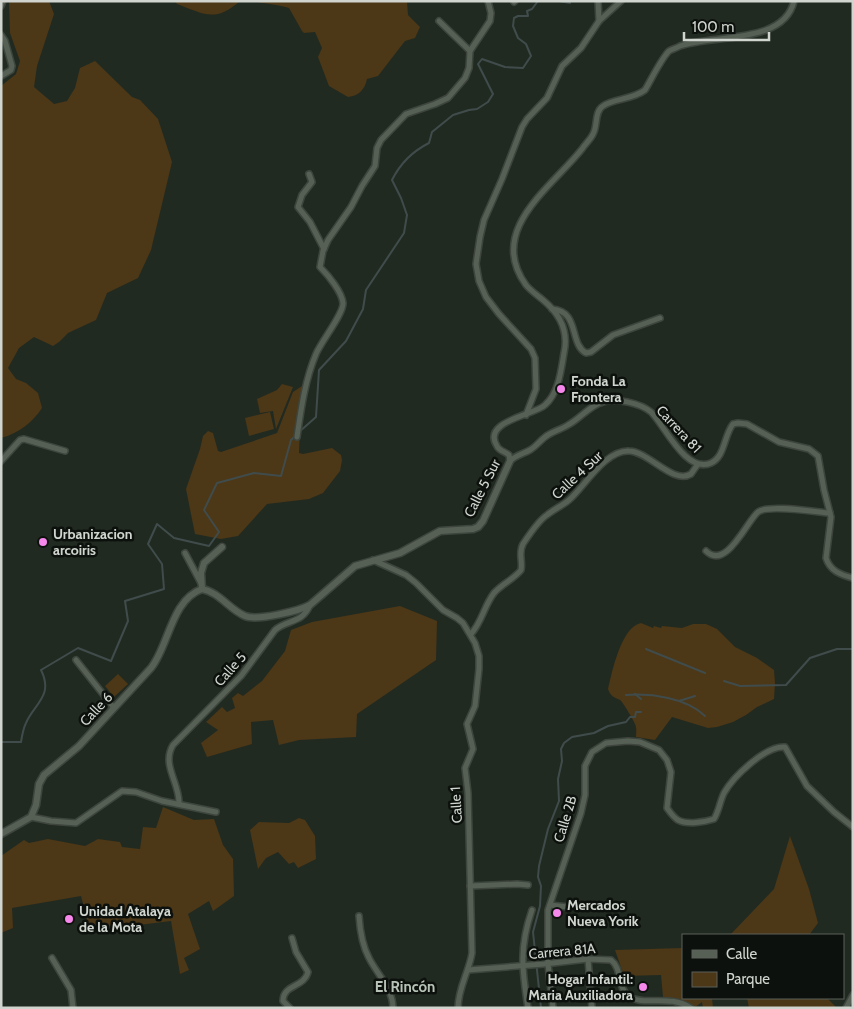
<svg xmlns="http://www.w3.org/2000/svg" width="854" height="1009" viewBox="0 0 854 1009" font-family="Cabin,sans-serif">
<rect width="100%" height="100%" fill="#212a21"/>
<g fill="#4c3717">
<path d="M9 1H49L54 14 37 66 34 87 54 104 67 101 75 88 80 68 95 61 132 97 140 100 158 119 172 162 151 250 138 278 107 293 96 320 68 333 59 342 53 346 34 337 19 348 8 368 16 379 26 383 38 393 42 408C32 423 19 433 1 438V86L16 74 20 61 10 33Z"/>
<path d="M175 1H240C215 23 204 14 177 4Z"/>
<path d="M253 1H407L408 15 420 27 415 38 405 41 378 76 367 79C365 89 359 96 348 97L329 86 318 57 322 48 315 32 304 33 302 31 289 8C277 4 265 4 253 1Z"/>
<path d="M282 384 293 387 276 429 273 411 260 413 257 399 277 390Z"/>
<path d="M302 386 304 388 301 403 299 453 303 454 332 448 341 455 342 460 340 471 323 493 309 499 267 504 238 536 221 539 195 534 186 489 200 449 203 436 208 431 213 433 218 451 221 452 277 433 293 392Z"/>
<path d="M270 412 274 429 249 436 245 418Z"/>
<path d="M400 606 437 621 436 660 357 714 356 737 299 740 279 745 273 720 251 722 252 744 207 757 201 743 218 730 206 722 222 707 227 712 235 708 232 698 238 693 243 696 262 681 285 651 291 630 312 622Z"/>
<path d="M641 623 653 628 654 626 661 628 662 626 682 628 693 624H706L717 629 735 647 757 658 774 670 775 683 774 699 757 707 746 715 733 722 717 727 708 728 672 717 655 740 636 737C636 733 637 728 635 724 634 721 623 702 620 700 614 697 611 697 608 689 612 672 621 627 641 623Z"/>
<path d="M118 674 128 684 114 697 105 686Z"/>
<path d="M163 807 194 820 214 819 223 845 233 859 234 896 213 911 209 901 188 914 200 949 184 958 189 970 180 974 171 921 90 931 81 896 12 908 13 928 1 933V856L24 840 29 843 48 839 85 846 98 839 120 842 122 847 140 849 143 827 156 828Z"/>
<path d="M299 818 305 820 315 836 316 859 298 868 294 862 289 864 278 852 266 858 258 869 250 830 259 822 289 823Z"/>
<path d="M790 836 809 889 818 923 809 935H730L774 889Z"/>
<path d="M683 948V998H712L713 1008H703L702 1002 694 1008 663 997 661 975 624 976 615 950Z"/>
<path d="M747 998H827L837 1008H749Z"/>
</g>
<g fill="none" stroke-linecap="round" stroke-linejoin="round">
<g stroke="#404c4c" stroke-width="2">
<path d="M559 1 570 3V1"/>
<path d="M299 432 316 417 319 370 346 341 363 309 366 290 404 233 407 215 401 198 392 180C400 164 413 151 429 143L432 132 453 115 469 110 477 109 488 102 493 94 478 64 482 59 505 67 523 68 531 56 526 44 518 38 513 26 514 18 518 16H528L527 11 532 9 538 1"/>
<path d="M646 649 705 673"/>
<path d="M724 681 740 686 786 685 810 658 837 649H853"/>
<path d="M635 694 641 699"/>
<path d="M626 695C651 693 687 698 705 716"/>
<path d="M679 701 695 696"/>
<path d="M1 742H21C22 736 23 729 26 723 34 704 54 696 41 670L78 648 111 661 128 621 125 601 164 589 162 564 148 544 157 524 174 538 209 546 219 532 204 510 217 483 254 473 281 476 291 440 296 435"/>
<path d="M541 1008 533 932 540 906 541 886 538 877 539 866 548 829 559 801 558 779 562 761 561 749 564 743 572 737 594 733 608 726 626 722 630 717H635L636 712H641"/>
</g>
<g stroke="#3d453d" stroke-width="8">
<g id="minor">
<path d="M598 1 599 21"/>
<path d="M794 1C784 45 712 34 680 46 677 48 672 49 669 51 661 59 651 80 645 90 632 100 614 98 603 106 594 112 598 126 593 134 591 139 585 144 582 149 552 187 486 230 526 285 531 291 537 295 543 300 560 314 569 331 564 353 561 370 559 393 545 405 535 415 481 421 497 446 499 451 506 452 509 455L510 461C516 455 523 454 530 450 537 446 541 439 548 435 554 431 562 429 568 425 580 419 590 405 603 402 617 398 640 403 651 412 665 426 686 474 711 463 725 457 724 435 733 424L738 423 747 424 779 442 809 449 818 456 824 490 831 517 826 558C830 571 841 575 853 578"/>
<path d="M514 2 515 1"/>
<path d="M1 6 3 1"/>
<path d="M439 21 470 51"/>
<path d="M1 35 5 41 12 66 11 70 1 76"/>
<path d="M309 174 312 182 302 195 298 207 310 222 324 249"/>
<path d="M552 309C580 311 569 344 586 353L591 352 613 335 660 318"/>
<path d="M526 415 536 389 535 358 531 349 499 314 486 297 479 281 476 264 480 237 484 220 502 179 522 127 527 119 547 98 562 66 581 48 599 21 621 1"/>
<path d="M297 437C301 409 305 380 316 354 321 342 344 313 343 303 342 292 328 275 320 267L323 251 328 240 351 207 362 186 375 166 377 148 381 140 406 114 435 104 448 98 465 78 469 68 470 51 490 21 491 13 488 1"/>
<path d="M1 461 20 440 24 439 65 451"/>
<path d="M706 551C726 571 747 521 758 512 768 504 816 512 830 513"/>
<path d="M185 553 201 583"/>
<path d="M373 560 406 575 416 583 443 610 457 618 463 623 475 643 479 656V669L475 706 467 724 473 749 465 768 468 793 472 953C469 972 458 988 458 1008"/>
<path d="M471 634C482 622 484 606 494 593 502 584 514 579 521 570 523 561 518 553 523 544 529 535 538 521 547 515 554 509 562 506 569 500 585 486 605 450 629 451 648 451 673 485 691 474L698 464"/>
<path d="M76 660 114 708"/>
<path d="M179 804C180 783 161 765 173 745L241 676 275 630C288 619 302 624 310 605"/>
<path d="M31 817 51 821 76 823 122 791 136 792 162 801 216 812"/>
<path d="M470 886 517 884 528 885"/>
<path d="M550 905 568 907"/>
<path d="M359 916C360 931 362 945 369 958 377 974 393 989 393 1008"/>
<path d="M52 958 71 990 73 1008"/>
<path d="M588 959 592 1008"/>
<path d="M468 970 544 964 588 959 611 960C623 969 616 988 630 997 644 1006 670 994 691 1008"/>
<path d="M290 1008 283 1001C283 984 304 988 308 972L296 952 292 938"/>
<path d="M528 1008C522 970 519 947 532 910"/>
<path d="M553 1008 548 964V910L581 813 585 795V766L592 752 606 743 628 741 640 742 659 750 667 760 671 772 667 808C670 812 673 817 678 820 687 825 705 822 714 819 719 811 720 801 724 793 733 777 766 745 785 747L807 786 834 812 853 827"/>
<path d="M846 1008 853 995"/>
</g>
</g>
<g stroke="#3d453d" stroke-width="9">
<g id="tertiary">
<path d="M202 589C219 592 230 610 245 616 257 621 299 611 310 605L355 566 400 553 440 531 473 529 478 527 483 521 510 461"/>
<path d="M202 589 201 573 204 563 222 547"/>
<path d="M1 834 31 817 36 805 39 784 44 775 79 746 151 668C169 646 171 600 202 589"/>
</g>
</g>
<use href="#minor" stroke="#566055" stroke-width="5"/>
<use href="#tertiary" stroke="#566055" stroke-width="6"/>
</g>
<g fill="#f788eb" stroke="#0d110d" stroke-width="2">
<circle cx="561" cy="389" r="5"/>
<circle cx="43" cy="542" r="5"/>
<circle cx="557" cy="913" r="5"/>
<circle cx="69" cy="919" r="5"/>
<circle cx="643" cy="987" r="5"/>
</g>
<g text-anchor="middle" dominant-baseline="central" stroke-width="5" stroke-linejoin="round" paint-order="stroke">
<g font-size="14" font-weight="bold" fill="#d0d6cf" stroke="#0d110d" text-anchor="start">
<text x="571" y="381">Fonda La<tspan x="571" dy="16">Frontera</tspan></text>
<text x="53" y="534">Urbanizacion<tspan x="53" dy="16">arcoiris</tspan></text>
<text x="567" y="905">Mercados<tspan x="567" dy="16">Nueva Yorik</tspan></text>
<text x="79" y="911">Unidad Atalaya<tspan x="79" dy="16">de la Mota</tspan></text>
<text x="633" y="979" text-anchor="end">Hogar Infantil:<tspan x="633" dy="16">Maria Auxiliadora</tspan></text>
</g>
<g font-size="14" fill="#d0d6cf" stroke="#0d110d">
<text transform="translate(679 429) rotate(47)">Carrera 81</text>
<text transform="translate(577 475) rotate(-43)">Calle 4 Sur</text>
<text transform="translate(482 488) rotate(-63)">Calle 5 Sur</text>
<text transform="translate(230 669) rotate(-48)">Calle 5</text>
<text transform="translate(96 709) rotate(-47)">Calle 6</text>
<text transform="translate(456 805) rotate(-93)">Calle 1</text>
<text transform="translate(565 819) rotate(-73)">Calle 2B</text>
<text transform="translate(562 951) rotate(-5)">Carrera 81A</text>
</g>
<g font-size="15" font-weight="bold" fill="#b8c3b7" stroke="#0d110d">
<text x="405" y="987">El Rincón</text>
</g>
</g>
<rect width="854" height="1009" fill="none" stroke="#d0d6cf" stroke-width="5"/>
<rect x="682" y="934" width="162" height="65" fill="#0d110d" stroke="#5b605b"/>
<rect x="692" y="950" width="25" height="8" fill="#566055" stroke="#5b605b"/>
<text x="726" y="959" font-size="15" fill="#d0d6cf">Calle</text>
<rect x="692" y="972" width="25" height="15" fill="#4c3717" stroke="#5b605b"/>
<text x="726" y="984" font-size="15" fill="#d0d6cf">Parque</text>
<path d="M684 32v8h85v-8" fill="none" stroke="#d0d6cf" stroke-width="2.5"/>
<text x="692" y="32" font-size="15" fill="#d0d6cf" stroke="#0d110d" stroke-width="4" paint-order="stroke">100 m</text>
</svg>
